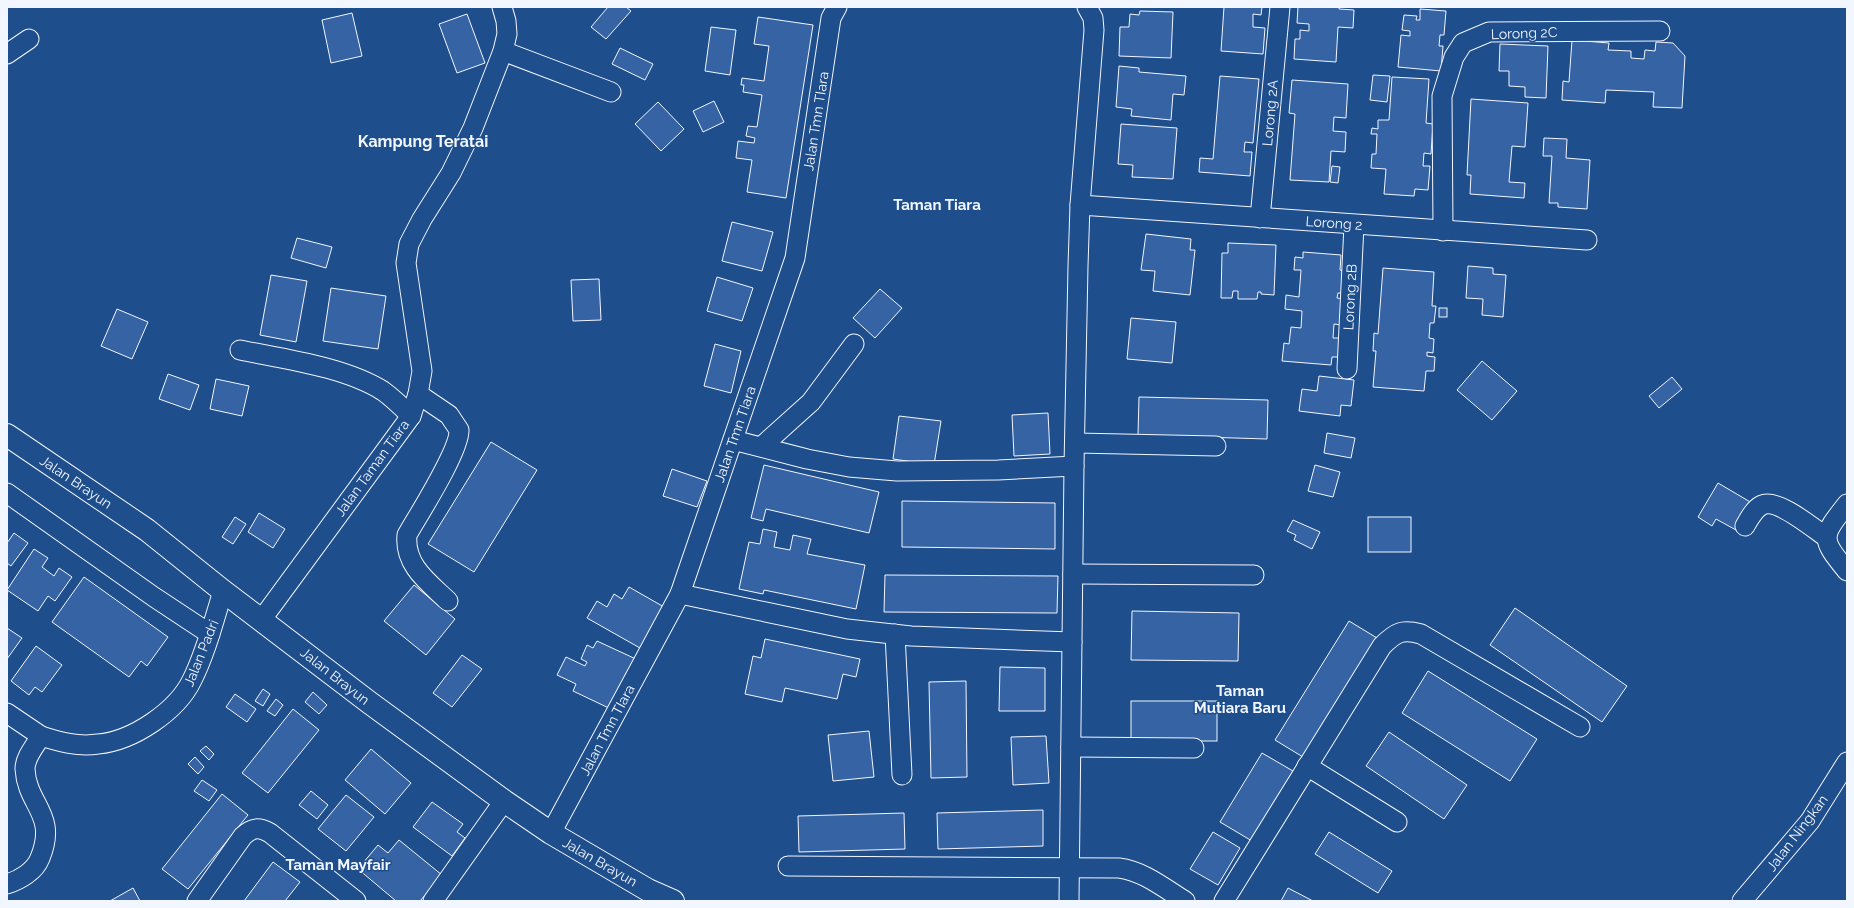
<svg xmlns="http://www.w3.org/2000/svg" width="1854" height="908" viewBox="0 0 1854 908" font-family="Raleway,sans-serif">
<rect width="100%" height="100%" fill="#1f4e8c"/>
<g fill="#3563a3" stroke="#f2f6ff">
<path d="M608 7H626L631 11 606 39 591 27Z"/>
<path d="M1224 7H1262L1261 15 1253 14V27L1265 28 1263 54 1221 51Z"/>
<path d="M1298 7H1339V9L1354 10 1353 28 1338 27 1336 62 1294 59 1295 39H1300V30L1309 31V24L1297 23Z"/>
<path d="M1420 9 1446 11 1444 35H1440L1439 46H1443L1441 71 1398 67 1401 35 1410 36V31L1402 30 1404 15 1417 16 1416 20H1420Z"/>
<path d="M1140 11 1173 12 1171 58 1119 56 1120 27H1129L1130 14 1139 15Z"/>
<path d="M352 13 362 56 331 63 322 20Z"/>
<path d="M467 14 485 63 457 73 439 24Z"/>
<path d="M758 17 813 25 786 198 747 192 752 160 736 158 738 141 754 143 755 138 746 136 748 126 757 127 762 95 743 92 744 85H741L742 78 764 81 769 46 754 44Z"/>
<path d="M711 27 736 30 730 75 705 71Z"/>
<path d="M1572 40 1609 43 1608 50 1631 51V58L1644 59 1645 50 1655 51 1656 42 1673 43 1685 56 1682 108 1653 107 1654 92 1606 90 1605 103 1562 100 1563 81 1569 82Z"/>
<path d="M1500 44 1548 46 1546 98 1525 97V87L1509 86V71H1499Z"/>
<path d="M620 48 653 64 645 80 612 64Z"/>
<path d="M1119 66 1139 68V72L1186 76 1184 95 1173 94 1171 120 1131 116 1132 109 1116 107Z"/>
<path d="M1373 75 1390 76 1387 102 1370 100Z"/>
<path d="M1220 76 1259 79 1253 143 1245 142 1244 152H1252L1250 176 1199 172 1200 158 1213 159Z"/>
<path d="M1392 77 1429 79 1426 123 1433 124 1431 154 1424 153 1423 166H1430L1428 190 1415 189 1414 196 1384 194 1386 169 1371 168 1372 154H1376L1377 134H1371L1372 128 1378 129V120H1389Z"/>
<path d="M1292 80 1348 84 1346 118 1334 117 1333 131 1346 132 1345 152 1331 151 1329 182 1290 180 1295 114 1289 113Z"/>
<path d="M1471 99 1528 103 1525 147 1512 146 1509 182 1525 183 1524 198 1470 194 1471 175H1467Z"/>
<path d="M714 101 724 122 703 132 693 111Z"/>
<path d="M658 102 684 129 661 151 635 124Z"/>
<path d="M1121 124 1177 128 1173 179 1132 177 1133 165 1118 164Z"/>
<path d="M1544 138 1567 139 1566 158 1590 160 1587 209 1558 207V203H1549L1552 156H1543Z"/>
<path d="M1332 166 1340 167 1338 183 1330 182Z"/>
<path d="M732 222 773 232 762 271 722 261Z"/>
<path d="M1146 234 1191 239 1190 250H1195L1190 295 1153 291 1155 271 1141 270Z"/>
<path d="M297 238 332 247 326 268 291 258Z"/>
<path d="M1228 243 1276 245 1274 295 1261 294V292H1258L1257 299H1238V291H1233L1232 298H1221L1222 253H1228Z"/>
<path d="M1303 252 1341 255 1340 270 1344 271 1342 293H1338L1337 298 1345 299 1342 325 1334 324 1333 338H1340L1338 357H1332L1331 365 1282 361 1284 343 1289 344 1291 327 1301 328 1302 311 1285 309 1286 295 1299 297 1301 270H1294L1295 257 1303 258Z"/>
<path d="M1468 266 1493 268V274L1506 275 1503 317 1482 315 1483 299 1466 298Z"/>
<path d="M1383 268 1434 272 1432 306H1436L1434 323H1430L1429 338 1434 339 1433 353 1427 352V356L1435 357 1434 371H1426L1424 391 1373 387 1376 351H1373L1374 333 1378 334Z"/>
<path d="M271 275 307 281 296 342 260 335Z"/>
<path d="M717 277 753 288 742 321 707 311Z"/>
<path d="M599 279 601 320 573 321 571 280Z"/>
<path d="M331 288 386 296 378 349 323 341Z"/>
<path d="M880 289 902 308 875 338 853 318Z"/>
<rect x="1439" y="308" width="8" height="9"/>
<path d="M117 309 148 322 132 359 101 346Z"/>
<path d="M1131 318 1176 322 1172 363 1127 359Z"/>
<path d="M715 344 741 351 731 393 704 386Z"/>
<path d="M1482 361 1517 391 1492 420 1457 390Z"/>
<path d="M168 374 199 385 190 410 159 399Z"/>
<path d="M1319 376 1354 380 1351 406 1341 405 1340 416 1299 411 1302 389 1317 391Z"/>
<path d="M1672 377 1682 389 1659 408 1649 396Z"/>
<path d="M216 379 249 386 242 416 210 409Z"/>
<path d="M1139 397 1268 400 1267 439 1138 435Z"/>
<path d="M1048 413 1050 454 1014 456 1012 415Z"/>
<path d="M899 416 941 421 934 465 893 459Z"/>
<path d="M1327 433 1355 438 1351 458 1324 453Z"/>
<path d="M491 442 537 470 474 572 428 544Z"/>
<path d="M764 465 879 492 869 533 766 509 763 521 751 518Z"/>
<path d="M1315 465 1340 472 1333 497 1308 491Z"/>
<path d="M672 469 707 481 697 507 663 496Z"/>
<path d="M1718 483 1752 503 1736 530 1716 519 1712 526 1698 517Z"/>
<path d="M902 501 1055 503V549L902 547Z"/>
<path d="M259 513 285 529 273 548 248 532Z"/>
<path d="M235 517 246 524 233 544 222 537Z"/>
<rect x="1368" y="517" width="43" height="35"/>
<path d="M1293 520 1320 532 1312 549 1294 540 1296 535 1287 531Z"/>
<path d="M763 529 777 532 774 547 790 550 793 535 811 539 807 554 865 565 856 609 764 590 763 594 739 589 749 542 760 544Z"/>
<path d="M14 533 28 543 11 566 7 563V543Z"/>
<path d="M34 549 48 558 42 567 54 576 59 568 72 577 55 601 48 596 38 611 7 590Z"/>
<path d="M885 575 1058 576 1057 613 884 612Z"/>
<path d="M84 577 168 637 147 666 141 661 129 677 52 622Z"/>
<path d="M414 585 455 619 426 655 384 621Z"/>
<path d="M629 587 664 607 640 648 587 618 597 601 607 607 614 594 622 599Z"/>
<path d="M1515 608 1627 686 1602 722 1490 645Z"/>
<path d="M1132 611 1239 613 1238 661 1131 660Z"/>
<path d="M1349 621 1377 638 1303 757 1275 740Z"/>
<path d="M7 628 22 638 7 659Z"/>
<path d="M765 639 860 659 856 677 843 674 837 699 785 688 782 702 745 694 753 656 761 658Z"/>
<path d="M597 641 638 660 613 710 573 691 576 684 557 675 566 657 585 666 587 662 581 659 587 645 593 648Z"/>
<path d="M36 646 62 665 42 692 35 687 29 695 11 681Z"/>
<path d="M462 655 482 669 452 707 433 693Z"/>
<path d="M1000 667 1045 668V711H999Z"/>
<path d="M1428 671 1537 739 1510 781 1402 713Z"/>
<path d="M966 681 967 777 931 778 929 682Z"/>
<path d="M263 689 270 694 263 706 255 701Z"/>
<path d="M313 692 327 705 319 714 305 702Z"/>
<path d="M235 694 256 709 247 722 226 707Z"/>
<path d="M276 699 283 705 275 716 267 711Z"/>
<rect x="1131" y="701" width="86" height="40"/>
<path d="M293 709 319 730 268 793 242 773Z"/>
<path d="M869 731 874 777 833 781 828 735Z"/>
<path d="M1389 732 1467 785 1444 819 1366 766Z"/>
<path d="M1046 736 1049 783 1013 785 1011 737Z"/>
<path d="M206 746 214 754 209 760 200 751Z"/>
<path d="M371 749 411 783 385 814 345 780Z"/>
<path d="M1262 753 1293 771 1252 841 1220 822Z"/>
<path d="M195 757 204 767 198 774 188 764Z"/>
<path d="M202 780 217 790 209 801 194 791Z"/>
<path d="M311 791 328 805 317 819 299 805Z"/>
<path d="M222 794 248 815 188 889 162 869Z"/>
<path d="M346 795 374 817 346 851 318 829Z"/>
<path d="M432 802 463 824 457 832 465 838 452 856 413 827Z"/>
<path d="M1043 810V846L938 849 937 813Z"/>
<path d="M904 813 905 849 799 852 798 816Z"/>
<path d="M1213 832 1240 848 1218 885 1190 869Z"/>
<path d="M1329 832 1392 871 1378 893 1315 854Z"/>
<path d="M399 840 442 875 420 901H396L358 869 378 845 388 853Z"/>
<path d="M273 862 300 882 285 901H244Z"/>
<path d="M133 888 140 901H110Z"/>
<path d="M1288 888 1313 901H1281Z"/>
</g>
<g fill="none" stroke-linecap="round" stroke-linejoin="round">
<g stroke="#f2f6ff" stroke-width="21">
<g id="minor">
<path d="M1087 7 1093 18 1094 30 1080 205 1587 240"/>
<path d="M503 51 611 92"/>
<path d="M7 54 29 39"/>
<path d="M1260 218 1280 7"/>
<path d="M1443 231 1442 96 1454 57 1463 43 1489 32 1660 31"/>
<path d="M240 350C284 359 345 367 383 391 393 398 402 407 411 416"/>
<path d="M1347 369 1354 225"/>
<path d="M418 394 449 415 459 430C460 450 419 514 407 535 404 565 428 582 448 601"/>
<path d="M733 440 807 459 849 467 897 471 998 470 1074 466"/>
<path d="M1076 443 1216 446"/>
<path d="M761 447 811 402 854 344"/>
<path d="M7 493 154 597 210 634"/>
<path d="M1847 504C1821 537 1820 538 1847 571"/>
<path d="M1745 526C1749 519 1754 509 1762 505 1777 498 1813 528 1826 537"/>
<path d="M1073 574 1254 575"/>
<path d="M680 594 847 629 911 636 1072 642"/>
<path d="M262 619 411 416 418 394 422 371 406 263 409 244 422 219 451 173 473 128 503 51 507 34 506 21 502 7"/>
<path d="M895 634 902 775"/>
<path d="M7 713 41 736"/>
<path d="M1071 747 1194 748"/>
<path d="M1307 766 1397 822"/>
<path d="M551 833 680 594 795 258 831 18 837 7"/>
<path d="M788 866 1119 868C1143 871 1164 888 1185 901"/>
<path d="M7 884C20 880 35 871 40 858 58 814 27 806 25 769 25 757 35 746 41 736 60 742 78 747 98 744 133 741 177 711 192 680 206 652 214 620 223 591"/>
<path d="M197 901 243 836C253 827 259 827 270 833L356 901"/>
<path d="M433 901 504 801"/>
<path d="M1069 901 1074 466 1078 266 1080 205"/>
<path d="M1224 901 1382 646C1396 632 1402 629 1421 634L1580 727"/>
<path d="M1742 901 1810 821 1847 762"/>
</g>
</g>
<g stroke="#f2f6ff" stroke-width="24">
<path id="major" d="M7 435 147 530 223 591 370 703 504 801 551 833 648 890 673 901"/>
</g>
<use href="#minor" stroke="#1f4e8c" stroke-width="19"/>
<use href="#major" stroke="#1f4e8c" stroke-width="22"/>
</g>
<g text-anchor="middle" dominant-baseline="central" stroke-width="3" stroke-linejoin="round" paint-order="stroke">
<g font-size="14" fill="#f2f6ff" stroke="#1f4e8c">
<text transform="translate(1524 33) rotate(-2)">Lorong 2C</text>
<text transform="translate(1270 113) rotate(-85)">Lorong 2A</text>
<text transform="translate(816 121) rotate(-81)">Jalan Tmn TIara</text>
<text transform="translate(1334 223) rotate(4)">Lorong 2</text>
<text transform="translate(1350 297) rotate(-87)">Lorong 2B</text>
<text transform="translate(735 434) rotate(-71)">Jalan Tmn TIara</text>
<text transform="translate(372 468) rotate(-54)">Jalan Taman Tiara</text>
<text transform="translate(76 482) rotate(34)">Jalan Brayun</text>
<text transform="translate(201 653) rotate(-68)">Jalan Padri</text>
<text transform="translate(335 676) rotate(38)">Jalan Brayun</text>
<text transform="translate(607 730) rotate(-62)">Jalan Tmn TIara</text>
<text transform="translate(1797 833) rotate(-53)">Jalan Ningkan</text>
<text transform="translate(600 862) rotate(30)">Jalan Brayun</text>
</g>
<g font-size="15" font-weight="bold" fill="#f2f6ff" stroke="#1f4e8c">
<text x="937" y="205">Taman Tiara</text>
<text x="1240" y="691">Taman<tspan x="1240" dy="17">Mutiara Baru</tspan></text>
<text x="338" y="865">Taman Mayfair</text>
</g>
<g font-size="16" font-weight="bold" fill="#f2f6ff" stroke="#1f4e8c">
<text x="423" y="141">Kampung Teratai</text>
</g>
</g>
<rect width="1854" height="908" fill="none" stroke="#f2f6ff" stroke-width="16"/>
</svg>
